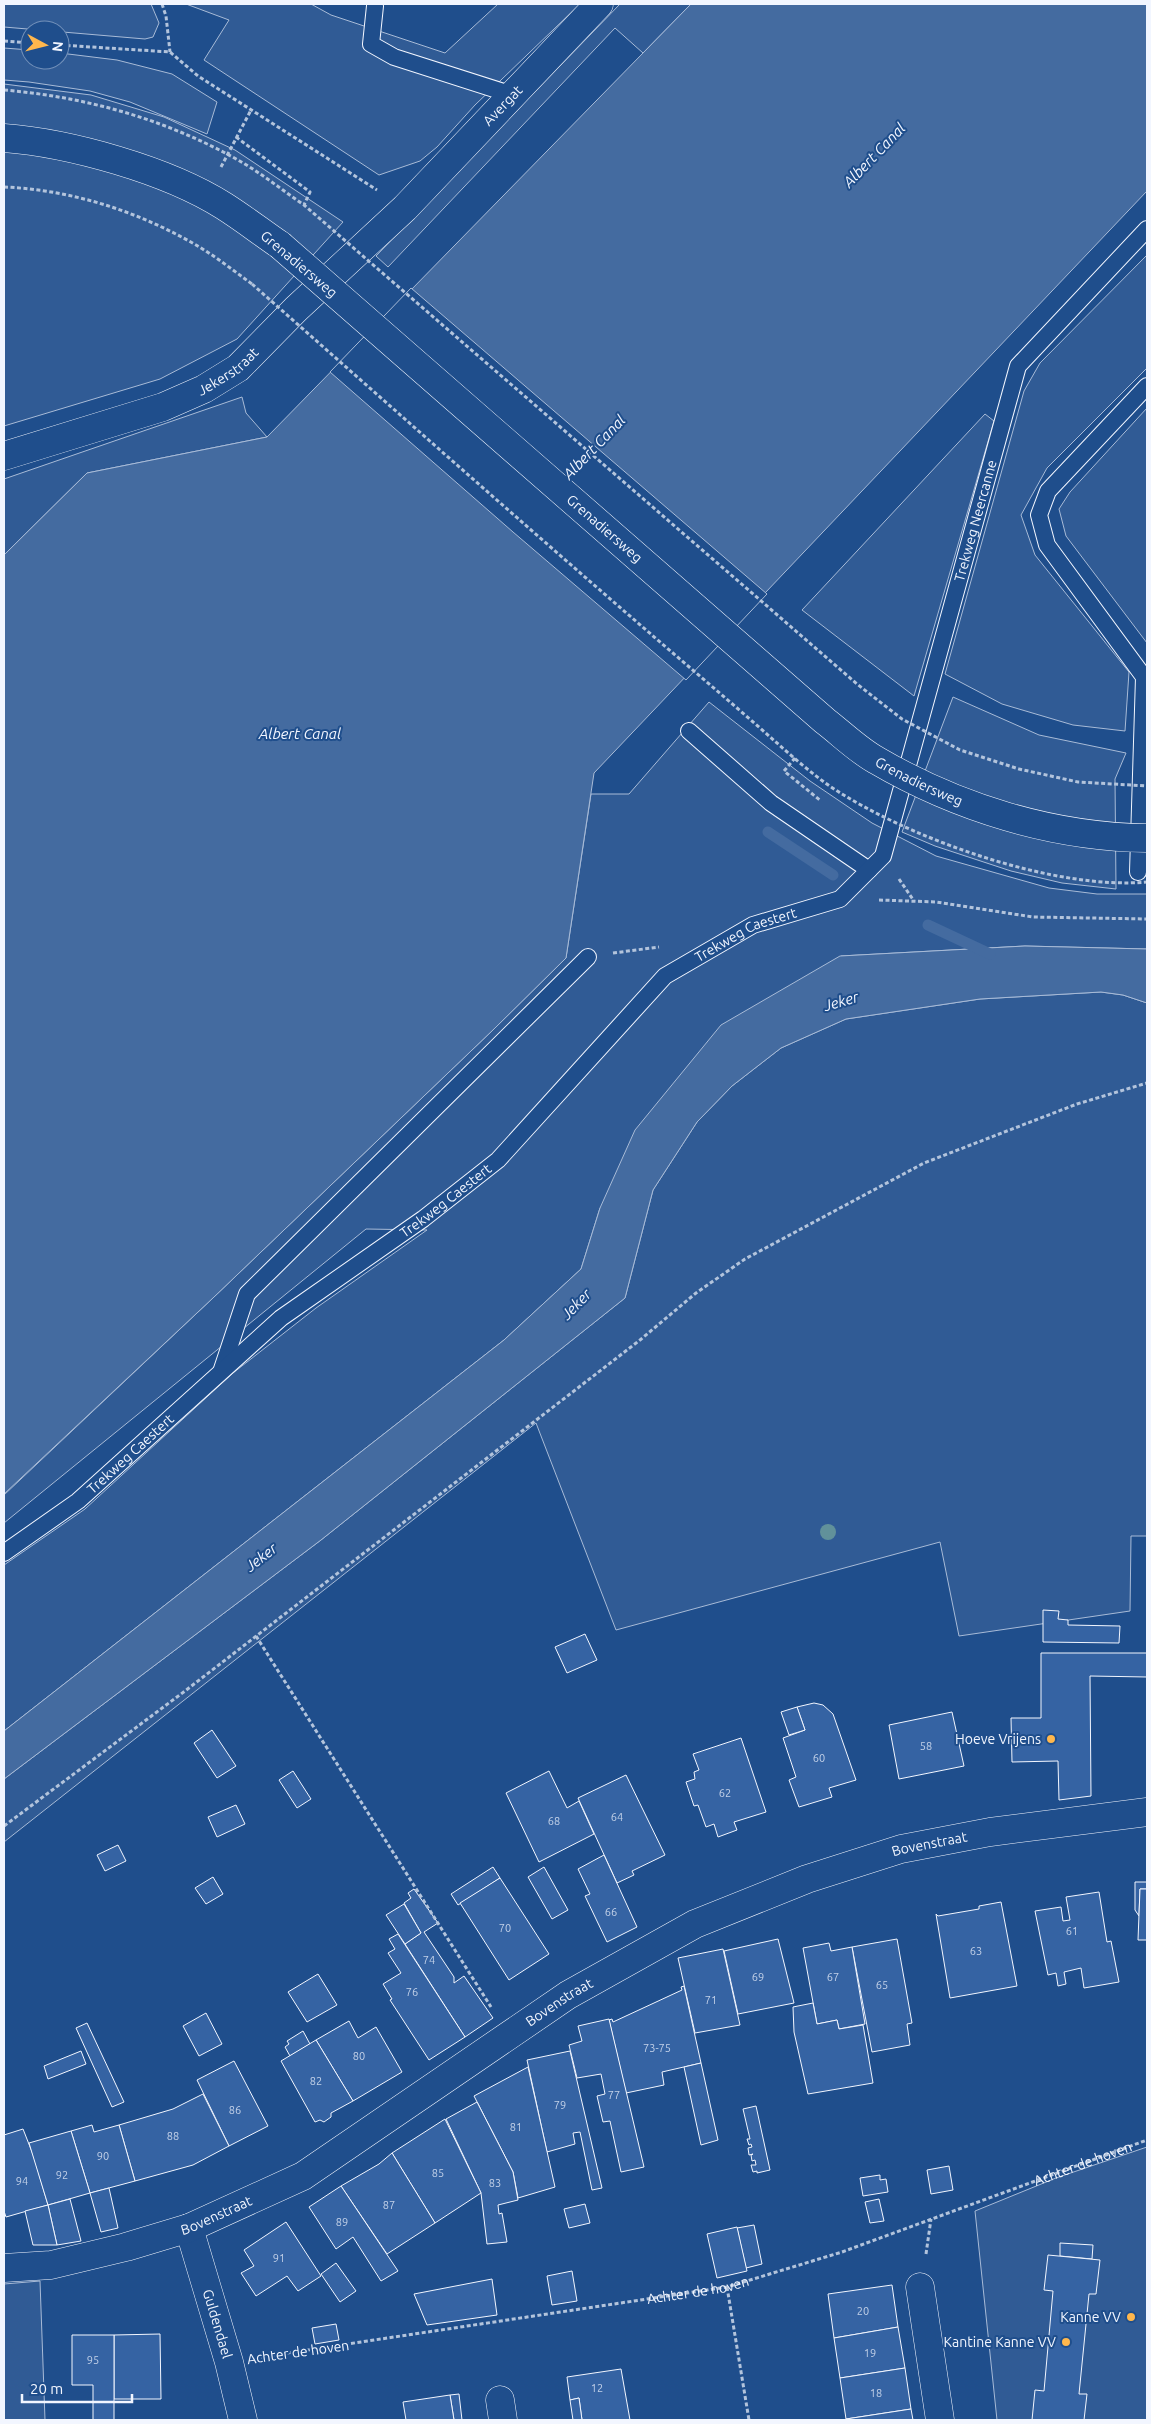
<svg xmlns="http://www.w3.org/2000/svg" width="1151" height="2424" viewBox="0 0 1151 2424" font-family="Ubuntu,sans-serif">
<rect width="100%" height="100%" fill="#1f4e8c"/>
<g fill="#305b95" stroke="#a8bbd7">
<path d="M4 4H151L159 23 153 37 145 39 4 27Z"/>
<path d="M186 4H311L331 15 445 53 498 4H580L475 105 437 147 420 161 379 175 204 60 229 20Z"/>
<path d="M620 4H691L643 53 615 28 388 267 376 256Z"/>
<path d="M4 48 30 50V60H60V53L117 60 172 74 217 102 207 134 130 102 90 91 29 82 4 80Z"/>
<path d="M4 84 91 95 164 117 235 150 343 222 237 339 160 379 4 426Z"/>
<path d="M1147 255V368L1047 468 1021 515 1035 555 1129 672 1125 731 1073 725 1002 704 945 674 1024 391 1040 363Z"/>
<path d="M242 397 246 413 267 437 87 473 4 555V479Z"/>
<path d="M1147 408V643L1066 536 1059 509 1070 492Z"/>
<path d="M985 414 994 421 914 696 802 610Z"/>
<path d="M953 697 1039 735 1126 753 1115 779 1116 889 1062 883 1011 871 935 846 902 832Z"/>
<path d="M709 702 810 781 872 823 936 856 1049 888 1097 894H1147V949L1025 946 841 956 600 1208 581 1269 504 1340 4 1731V1565L85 1509 233 1373 316 1308 427 1230 366 1229 4 1523V1495L214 1297 495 1028 566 958 591 794H629Z"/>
<path d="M1101 992 1123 995 1147 1003V1536H1131L1130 1611 959 1636 940 1542 616 1630 536 1423 4 1842V1779L321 1540 625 1298 653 1190 697 1122 732 1086 781 1048 846 1019 980 999Z"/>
<path d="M1147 2147V2420H997L975 2211 1056 2178Z"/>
<path d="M40 2281 45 2420H4V2284Z"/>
</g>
<g fill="#446ba0" stroke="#a8bbd7">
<path d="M691 4H1147V191L594 773 566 958 495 1028 214 1297 4 1494V555L87 473 267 437Z"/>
<path d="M1025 946 1147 949V1003L1123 995 1101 992 980 999 846 1019 781 1048 732 1086 697 1122 653 1190 625 1298 321 1540 4 1779V1731L504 1340 581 1269 600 1208 635 1130 721 1025 840 956Z"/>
</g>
<path fill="#1f4e8c" stroke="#a8bbd7" d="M411 288 767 594 686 680 513 532 330 372Z"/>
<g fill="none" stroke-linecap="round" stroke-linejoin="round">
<g stroke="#446ba0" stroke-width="11">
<path d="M768 832 833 875"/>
<path d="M928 925 990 954"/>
</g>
</g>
<g fill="#3563a3" stroke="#f2f6ff">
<path d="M1043 1610 1059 1611 1058 1619 1068 1620V1625L1120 1626 1119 1643 1043 1642Z"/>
<path d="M585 1634 597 1660 567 1673 555 1647Z"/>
<path d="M1041 1653H1147V1677L1090 1676 1091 1796 1059 1800 1058 1761 1012 1762 1011 1718H1041Z"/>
<path d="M814 1703 823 1705 833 1714 856 1780 829 1788 832 1797 799 1807 789 1780 796 1777 783 1738 805 1730 797 1707Z"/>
<path d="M797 1707 805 1730 789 1735 781 1712Z"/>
<path d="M952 1712 964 1766 899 1779 889 1725Z"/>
<path d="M212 1730 236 1766 217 1778 194 1743Z"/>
<path d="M741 1738 766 1812 734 1822 737 1830 718 1837 714 1824 706 1827 698 1805 694 1806 686 1782 695 1779 694 1772 699 1770 693 1754Z"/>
<path d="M293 1771 311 1799 297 1808 279 1780Z"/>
<path d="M549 1771 567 1808 579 1801 594 1834 539 1862 506 1793Z"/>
<path d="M626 1775 665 1855 632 1871 634 1875 617 1883 578 1798Z"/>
<path d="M236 1805 245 1824 217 1837 208 1817Z"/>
<path d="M118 1845 126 1861 105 1871 97 1855Z"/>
<path d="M604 1855 637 1927 607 1942 585 1896 590 1894 578 1869Z"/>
<path d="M493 1867 500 1878 458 1905 451 1894Z"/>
<path d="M544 1867 568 1910 552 1919 528 1877Z"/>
<path d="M213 1877 223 1894 206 1904 195 1888Z"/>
<path d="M500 1878 549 1954 509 1980 460 1903Z"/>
<path d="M1135 1882H1147V1889H1140L1139 1916 1135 1910Z"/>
<path d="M414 1889 438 1923 424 1932 454 1977V1983L464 1976 493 2018 465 2037 405 1944 421 1933 404 1903 411 1898 408 1893Z"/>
<path d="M1140 1889H1147V1940H1138Z"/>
<path d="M1099 1892 1107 1942 1111 1941 1119 1982 1084 1988 1081 1968 1064 1972 1066 1984 1058 1986 1056 1973 1048 1975 1035 1911 1061 1907 1063 1921 1070 1920 1066 1897Z"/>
<path d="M1001 1902 1017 1986 950 1998 936 1914 938 1916 979 1909V1906Z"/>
<path d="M404 1904 421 1933 405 1944 386 1915Z"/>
<path d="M398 1934 465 2037 429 2060 390 2000 392 1999 383 1984 401 1973 388 1953 395 1949 389 1939Z"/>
<path d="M778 1939 794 2003 738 2014 724 1951Z"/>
<path d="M897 1939 912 2023 907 2024 910 2045 872 2052 852 1947Z"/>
<path d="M829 1943 831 1951 852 1947 865 2024 839 2029 837 2020 817 2024 803 1948Z"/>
<path d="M723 1949 740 2025 695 2033 678 1958Z"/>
<path d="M318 1974 337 2005 307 2022 288 1992Z"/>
<path d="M684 1986 701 2063 662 2072 664 2085 626 2093 609 2020 612 2019 613 2022 682 1990 681 1987Z"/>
<path d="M813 2003 817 2024 837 2020 839 2029 863 2025 873 2083 808 2094 794 2032 793 2007Z"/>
<path d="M206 2013 222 2044 199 2056 183 2026Z"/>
<path d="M609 2019 644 2167 621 2172 610 2121 603 2122 597 2096 605 2094 601 2074 577 2078 569 2045 582 2041 578 2026Z"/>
<path d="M349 2021 358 2038 376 2027 402 2072 353 2101 316 2040Z"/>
<path d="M87 2023 124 2102 112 2107 76 2028Z"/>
<path d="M303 2031 310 2044 290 2056 285 2047 289 2044 287 2041Z"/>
<path d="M316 2040 353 2101 331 2113V2117L324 2122 320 2120 315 2122 281 2061Z"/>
<path d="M81 2051 86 2064 48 2079 44 2066Z"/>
<path d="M570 2051 602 2188 592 2190 580 2132 573 2133 575 2144 547 2152 527 2060Z"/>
<path d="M234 2061 268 2126 229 2146 197 2080Z"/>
<path d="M701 2063 718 2140 701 2145 684 2067Z"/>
<path d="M528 2067 555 2187 518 2198 513 2172 474 2096Z"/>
<path d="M203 2094 229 2146 193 2165 135 2181 119 2125 173 2109Z"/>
<path d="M477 2102 513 2172 518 2200 498 2205 499 2214 502 2213 507 2242 487 2244 481 2193 446 2119Z"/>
<path d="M756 2106 770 2170 757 2173V2171L753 2172 751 2165H756L755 2160 752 2161 751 2155 753 2154 749 2155 748 2148 752 2147 751 2144 749 2145 747 2139H750L743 2109Z"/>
<path d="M445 2119 481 2193 435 2223 392 2153Z"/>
<path d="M92 2125 94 2132 119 2125 135 2181 90 2193 71 2131Z"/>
<path d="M23 2129 34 2157 48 2205 6 2217 4 2211V2135Z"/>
<path d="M71 2131 90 2193 48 2205 29 2143Z"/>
<path d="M392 2153 435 2223 387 2254 341 2186 379 2164Z"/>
<path d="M949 2166 953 2190 931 2194 927 2170Z"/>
<path d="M880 2175V2180L886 2179 888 2192 863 2196 860 2178Z"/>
<path d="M341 2186 398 2271 381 2281 353 2237 336 2249 309 2207Z"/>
<path d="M109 2188 118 2228 101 2232 90 2193Z"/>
<path d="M70 2199 81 2241 57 2245 48 2205Z"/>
<path d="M879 2199 884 2221 870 2223 865 2202Z"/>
<path d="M585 2204 590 2223 569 2228 564 2209Z"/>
<path d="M48 2205 57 2245H33L25 2211Z"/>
<path d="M286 2222 321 2276 298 2291 287 2276 256 2296 241 2273 254 2266 244 2250Z"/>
<path d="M754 2225 762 2264 746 2268 737 2228Z"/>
<path d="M737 2227 747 2271 717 2278 707 2234Z"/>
<path d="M1060 2243 1093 2245 1092 2259 1060 2256Z"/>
<path d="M1048 2255 1100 2260 1096 2294H1089L1079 2394H1087L1084 2420H1032L1035 2390 1044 2391 1053 2291 1044 2290Z"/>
<path d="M336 2263 356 2291 340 2302 321 2274Z"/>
<path d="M572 2271 577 2301 552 2305 547 2276Z"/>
<path d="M492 2279 497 2315 427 2325 414 2294Z"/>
<path d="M892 2285 898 2327 834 2338 828 2294Z"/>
<path d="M336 2324 339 2340 315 2344 312 2328Z"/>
<path d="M898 2327 905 2368 840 2378 834 2338Z"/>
<path d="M160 2334 161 2399H114V2335Z"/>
<path d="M72 2335H114V2420H93V2385H72Z"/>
<path d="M905 2368 911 2409 846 2419 840 2378Z"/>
<path d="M621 2369 630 2420H582L579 2398 570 2400 567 2377Z"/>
<path d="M459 2394 462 2420H454L450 2395Z"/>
<path d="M450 2395 454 2420H406L403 2402Z"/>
<path d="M579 2398 582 2420H573L570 2400Z"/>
<path d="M911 2409 913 2420H847L846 2419Z"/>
</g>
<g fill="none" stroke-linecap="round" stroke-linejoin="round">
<g stroke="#f2f6ff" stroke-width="18">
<g id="service">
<path d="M375 6 371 44 394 57 513 95"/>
<path d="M689 731 771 803 869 870"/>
<path d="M1138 872 1144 677 1047 545 1039 515 1048 491 1147 386"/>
<path d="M222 1369 247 1294 588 957"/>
<path id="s2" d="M4 1553 78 1501 281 1318 423 1219 498 1160 665 976 753 925 840 899 883 856 1018 366 1147 229"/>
</g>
</g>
<g stroke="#f2f6ff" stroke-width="29">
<g id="minor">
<path id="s3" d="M4 456 163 407 204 389 238 368 296 309 405 208 599 4"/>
<path id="s4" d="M189 2228 229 2362 243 2420"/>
<path id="s5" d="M4 2268 51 2265 126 2247 189 2228 303 2176 568 1995 695 1924 807 1879 901 1849 990 1832 1147 1812"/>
<path d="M920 2287 940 2420"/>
<path d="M500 2400 503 2420"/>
</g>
</g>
<g stroke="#f2f6ff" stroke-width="29">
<path id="secondary" d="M4 138C70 143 167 170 224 206 243 218 261 232 280 245"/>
</g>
<g stroke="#b3c4dc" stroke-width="3" stroke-dasharray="4 2.5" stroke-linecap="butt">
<path d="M162 4 166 16 170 52"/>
<path d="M4 41 30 43"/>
<path d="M60 45 170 52 198 76 377 190"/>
<path d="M236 137 310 192 304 205"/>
<path d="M221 167 251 110"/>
<path d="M4 187C72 190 137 211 196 245 215 256 234 271 252 284"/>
<path d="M795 758 784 771 821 801"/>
<path d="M899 879 914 901"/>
<path d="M879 900 936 902 1033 917 1147 919"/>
<path d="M613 953 659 947"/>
<path d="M256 1636 491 2007"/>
<path d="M4 1826 185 1691 640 1340 696 1293 745 1259 924 1163 1077 1104 1147 1083"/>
<path d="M926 2254 931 2219"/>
<path d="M727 2287 749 2420"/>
<path id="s1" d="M261 2357 727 2287 842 2252 1147 2140"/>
</g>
<use href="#service" stroke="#1f4e8c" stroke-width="16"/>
<use href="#minor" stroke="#1f4e8c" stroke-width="28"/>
<use href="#secondary" stroke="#1f4e8c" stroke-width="28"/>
<g stroke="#f2f6ff" stroke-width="29" stroke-linecap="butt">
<g id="secondary-bridge">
<path id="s6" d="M280 245 825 721C842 734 858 750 876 760 958 808 1053 837 1147 838"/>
</g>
</g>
<g stroke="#b3c4dc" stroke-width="3" stroke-dasharray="4 2.5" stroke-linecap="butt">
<path d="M4 90C86 97 165 119 238 160 261 173 282 190 304 205L857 684 902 719 960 750 1019 769 1078 782 1147 786"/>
<path d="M252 284C388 404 523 524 660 642 696 673 733 704 769 736 793 757 819 781 847 797 924 843 1057 890 1147 882"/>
</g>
<use href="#secondary-bridge" stroke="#1f4e8c" stroke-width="28"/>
</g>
<circle fill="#61919a" cx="828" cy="1532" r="8"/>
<g fill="#ffb74d" stroke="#1f4e8c" stroke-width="2">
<circle cx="1051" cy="1739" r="5"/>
<circle cx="1131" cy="2317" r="5"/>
<circle cx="1066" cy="2342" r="5"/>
</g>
<g text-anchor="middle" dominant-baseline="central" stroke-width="4" stroke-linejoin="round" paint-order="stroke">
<g font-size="11" fill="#c3d1e8">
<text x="926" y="1746">58</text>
<text x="819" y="1758">60</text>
<text x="725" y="1793">62</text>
<text x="617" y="1817">64</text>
<text x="554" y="1821">68</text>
<text x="611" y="1912">66</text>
<text x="505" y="1928">70</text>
<text x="1072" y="1931">61</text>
<text x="976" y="1951">63</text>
<text x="429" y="1960">74</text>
<text x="758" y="1977">69</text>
<text x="833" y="1977">67</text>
<text x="882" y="1985">65</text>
<text x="412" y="1992">76</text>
<text x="711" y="2000">71</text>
<text x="657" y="2048">73-75</text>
<text x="359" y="2056">80</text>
<text x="316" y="2081">82</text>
<text x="614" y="2095">77</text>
<text x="560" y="2105">79</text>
<text x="235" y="2110">86</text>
<text x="516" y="2127">81</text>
<text x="173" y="2136">88</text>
<text x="103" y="2156">90</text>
<text x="438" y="2173">85</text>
<text x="62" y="2175">92</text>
<text x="22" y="2181">94</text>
<text x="495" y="2183">83</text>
<text x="389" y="2205">87</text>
<text x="342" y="2222">89</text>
<text x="279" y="2258">91</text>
<text x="863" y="2311">20</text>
<text x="870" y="2353">19</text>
<text x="93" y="2360">95</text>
<text x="597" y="2388">12</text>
<text x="876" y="2393">18</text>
</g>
<g font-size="14" fill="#f2f6ff" stroke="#1f4e8c">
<text stroke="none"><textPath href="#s3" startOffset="624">Avergat</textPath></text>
<text transform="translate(299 264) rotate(40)">Grenadiersweg</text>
<text stroke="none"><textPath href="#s3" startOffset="241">Jekerstraat</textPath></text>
<text stroke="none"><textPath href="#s2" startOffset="1482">Trekweg Neercanne</textPath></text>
<text stroke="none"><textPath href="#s6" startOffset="431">Grenadiersweg</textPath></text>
<text stroke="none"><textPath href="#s6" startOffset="836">Grenadiersweg</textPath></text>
<text stroke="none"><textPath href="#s2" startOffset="972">Trekweg Caestert</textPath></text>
<text stroke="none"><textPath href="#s2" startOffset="566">Trekweg Caestert</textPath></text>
<text stroke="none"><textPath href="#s2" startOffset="161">Trekweg Caestert</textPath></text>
<text stroke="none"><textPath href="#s5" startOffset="1030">Bovenstraat</textPath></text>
<text stroke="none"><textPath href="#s5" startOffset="625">Bovenstraat</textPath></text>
<text stroke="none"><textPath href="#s1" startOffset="848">Achter de hoven</textPath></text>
<text stroke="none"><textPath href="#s5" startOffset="220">Bovenstraat</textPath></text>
<text stroke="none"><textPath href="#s1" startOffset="442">Achter de hoven</textPath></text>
<text stroke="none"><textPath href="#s4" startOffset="100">Guldendael</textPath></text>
<text transform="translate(298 2352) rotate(-8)">Achter de hoven</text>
</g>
<g font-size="14" fill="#f2f6ff" stroke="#1f4e8c" text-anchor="end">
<text x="1041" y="1739">Hoeve Vrijens</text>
<text x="1121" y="2317">Kanne VV</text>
<text x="1056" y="2342">Kantine Kanne VV</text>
</g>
<g font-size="15" font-style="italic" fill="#f2f6ff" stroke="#1f4e8c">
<text transform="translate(874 155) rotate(-46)">Albert Canal</text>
<text transform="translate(594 447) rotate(-46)">Albert Canal</text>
<text x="300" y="733">Albert Canal</text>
<text transform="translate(841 1001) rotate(-16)">Jeker</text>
<text transform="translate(576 1304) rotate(-46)">Jeker</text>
<text transform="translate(261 1557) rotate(-38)">Jeker</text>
</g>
</g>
<rect width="1151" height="2424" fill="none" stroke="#f2f6ff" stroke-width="10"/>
<g transform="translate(45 45) rotate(97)"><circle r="24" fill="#1f4e8c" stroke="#7391ba"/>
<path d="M0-4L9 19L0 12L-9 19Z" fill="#ffb74d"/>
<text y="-8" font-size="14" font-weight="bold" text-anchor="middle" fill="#f2f6ff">N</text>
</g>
<path d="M22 2394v8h110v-8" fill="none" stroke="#f2f6ff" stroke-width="2.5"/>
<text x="30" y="2394" font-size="15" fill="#f2f6ff" stroke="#1f4e8c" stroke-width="4" paint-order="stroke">20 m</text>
</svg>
